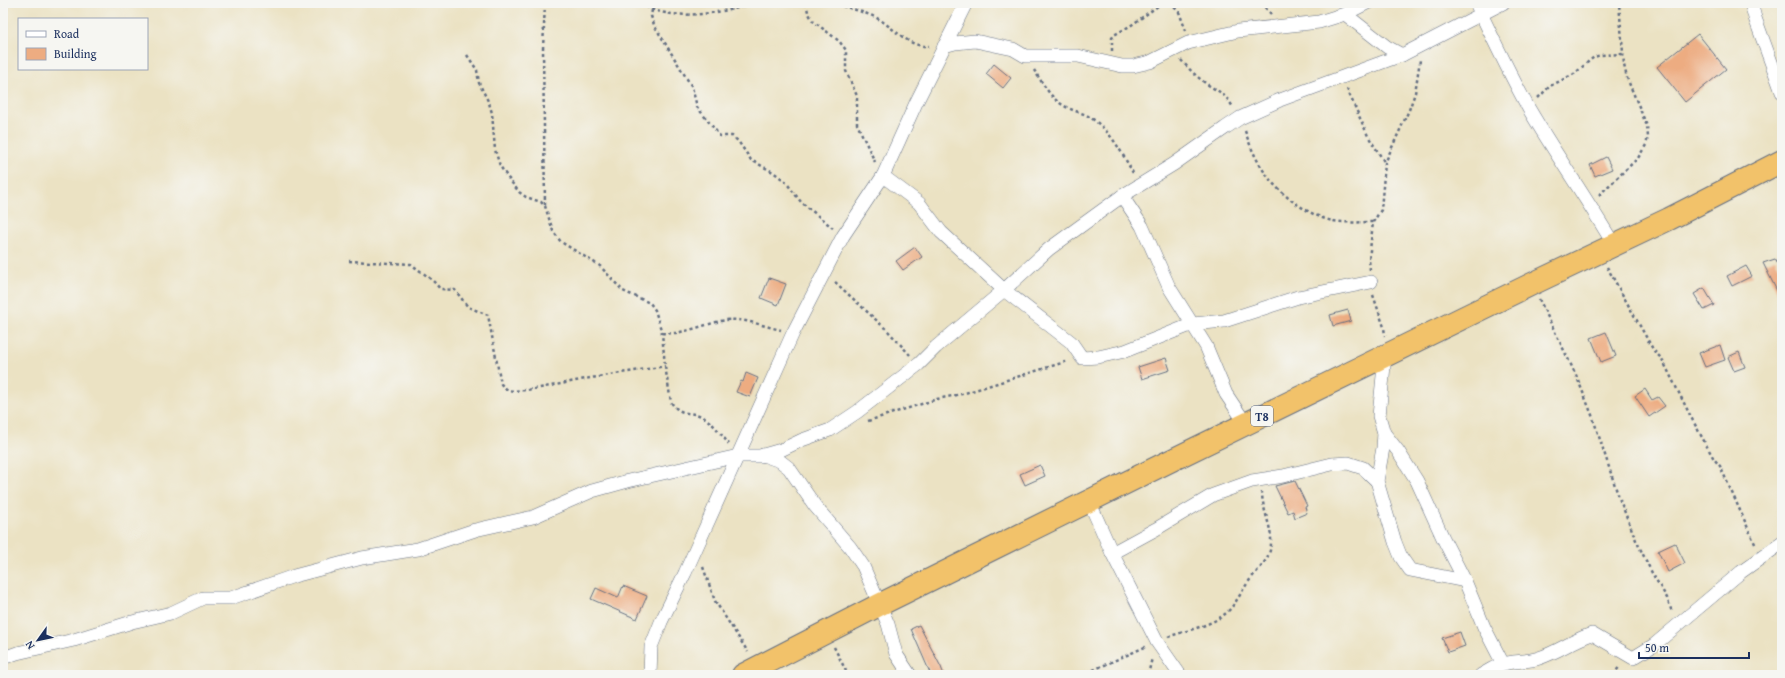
<svg xmlns="http://www.w3.org/2000/svg" width="1785" height="678" viewBox="0 0 1785 678" font-family="'Gentium Book Plus',serif">
<rect width="100%" height="100%" fill="#f6f6f2"/>
<filter id="ink" filterUnits="userSpaceOnUse"><feTurbulence type="fractalNoise" baseFrequency=".025" numOctaves="2"/><feDisplacementMap in="SourceGraphic" scale="8" xChannelSelector="R" yChannelSelector="G"/><feConvolveMatrix kernelMatrix="1 2 1 2 8 2 1 2 1" color-interpolation-filters="sRGB"/></filter>
<filter id="wash" filterUnits="userSpaceOnUse"><feTurbulence type="fractalNoise" baseFrequency=".012" numOctaves="4" result="noise"/><feDisplacementMap in="SourceGraphic" scale="16" xChannelSelector="R" yChannelSelector="G"/><feGaussianBlur stdDeviation="0.9" result="paint"/><feColorMatrix in="noise" values="0 0 0 0 0 0 0 0 0 0 0 0 0 0 0 0 0 1.4 0 .05"/><feComposite in="paint" operator="in"/></filter>
<g filter="url(#wash)">
<rect width="100%" height="100%" fill="#ebe2c3"/>
<g id="blocks">
<g fill="#edac81">
<path d="M1698 34 1726 69 1685 102 1657 67Z"/>
<path d="M994 64 1011 78 1003 88 986 74Z"/>
<path d="M1606 157 1612 169 1595 176 1590 165Z"/>
<path d="M915 247 922 257 903 270 896 261Z"/>
<path d="M1775 259 1782 272V301L1763 263Z"/>
<path d="M1746 266 1752 276 1732 286 1727 276Z"/>
<path d="M769 278 786 284 778 305 761 298Z"/>
<path d="M1704 288 1714 305 1704 310 1694 294Z"/>
<path d="M1348 310 1351 321 1333 326 1330 315Z"/>
<path d="M1606 332 1616 356 1601 362 1591 338Z"/>
<path d="M1720 345 1725 360 1705 367 1699 353Z"/>
<path d="M1739 352 1745 367 1734 371 1728 357Z"/>
<path d="M1166 358 1170 370 1142 379 1138 367Z"/>
<path d="M746 373 758 378 750 397 736 392 741 381 743 382Z"/>
<path d="M1645 389 1652 400 1658 397 1665 406 1649 417 1635 396Z"/>
<path d="M1040 465 1045 476 1025 485 1020 474Z"/>
<path d="M1295 481 1307 506 1305 507 1307 513 1295 518 1293 511 1288 513 1275 486Z"/>
<path d="M1675 543 1685 563 1668 572 1658 551Z"/>
<path d="M623 586 647 596 637 619 591 599 596 588 618 598Z"/>
<path d="M919 625 941 667 944 675H931L911 629Z"/>
<path d="M1460 632 1465 646 1448 652 1442 638Z"/>
</g>
</g>
</g>
<g filter="url(#ink)">
<use href="#blocks" fill-opacity="0" stroke="#646e81" stroke-width="1"/>
<g fill="none" stroke-linecap="round" stroke-linejoin="round">
<g stroke="#646e81" stroke-width="14">
<g id="street">
<path d="M1476 3C1493 39 1510 75 1529 109 1556 155 1587 199 1614 245"/>
<path d="M1751 3 1755 18 1782 92"/>
<path d="M1345 14 1367 3"/>
<path d="M944 46 955 43 975 41 1013 49 1025 56H1078L1122 66H1133L1150 62 1188 43 1238 31 1319 22 1345 14 1387 47 1402 55"/>
<path d="M883 176 919 203 941 232 1004 290 1071 342 1082 358 1098 357 1125 351 1193 324 1224 321 1298 297 1371 282"/>
<path d="M1122 196 1142 226 1169 287 1206 346 1226 394 1246 424"/>
<path d="M1385 356 1379 416 1384 433 1383 448 1377 481 1395 542 1401 557 1410 570 1465 581"/>
<path d="M1384 433 1398 451 1417 481 1443 538 1465 581 1484 627 1503 664"/>
<path d="M763 455 780 461 789 468 815 506 850 547 863 566 888 624 896 654 910 675"/>
<path d="M1089 501 1112 553 1157 642 1180 675"/>
<path d="M1112 553 1156 529 1213 495 1252 481 1283 476 1332 464 1348 463 1363 468 1377 481"/>
<path d="M3 658 17 653 74 640 132 622 171 613 203 598H231L294 576 362 558 418 549 475 530 533 517 592 491 628 481 738 456H760L781 450 802 440 830 430 857 412 919 364 936 347 1004 290 1049 249 1122 196 1174 164 1225 128 1240 118 1280 100 1402 55 1503 3"/>
<path d="M650 675 651 647 661 622 685 573 793 333 843 236 883 176 916 103 966 3"/>
<path d="M1481 675C1487 672 1495 666 1503 664 1514 661 1527 662 1539 658 1558 652 1573 640 1592 634L1633 658 1654 645 1741 572 1782 543"/>
</g>
</g>
<g stroke="#646e81" stroke-width="24">
<path id="highway" d="M743 675 879 605 1170 461 1532 284 1669 219 1782 161"/>
</g>
<g stroke="#646e81" stroke-width="2.5" stroke-dasharray="3 3" stroke-linecap="butt">
<path d="M641 3C669 24 725 12 757 3"/>
<path d="M806 3 808 12 813 21 839 41 846 50V71L857 96V124L875 162"/>
<path d="M831 3C846 7 861 11 875 17 893 26 908 48 929 46"/>
<path d="M1170 3 1179 12 1186 31"/>
<path d="M1261 3 1271 14"/>
<path d="M652 10 651 16 654 25 692 87 697 107 720 136H732L738 141 751 160 773 172 785 181 801 202 833 228"/>
<path d="M1112 51V38L1114 35 1130 26 1162 3"/>
<path d="M467 55 477 70 479 83 489 103 492 113 495 150 500 166 508 178 519 192 526 197 541 202 545 206 553 231 561 242 600 266 623 291 650 303 655 310 662 333 665 366 671 402C682 419 694 409 706 419 715 425 722 436 729 444"/>
<path d="M1181 60C1188 68 1196 76 1204 82 1219 93 1222 90 1233 107"/>
<path d="M1034 70C1042 82 1050 98 1063 105 1071 111 1083 112 1091 118 1111 131 1122 153 1133 173"/>
<path d="M1347 89 1368 136 1385 163"/>
<path d="M1538 98 1550 86 1574 74 1594 57 1601 55 1623 54"/>
<path d="M1245 131C1257 167 1274 192 1308 211 1318 217 1331 222 1343 222 1353 223 1363 222 1373 222"/>
<path d="M1599 195 1638 158 1646 145 1648 137 1647 126 1627 78 1624 65 1619 3"/>
<path d="M545 205 543 49 545 3"/>
<path d="M349 261 411 264C422 273 432 278 440 289L455 290 468 307 488 315 501 384C503 386 506 389 508 390 523 394 580 379 597 377 620 373 642 370 665 366"/>
<path d="M1607 267 1654 351 1662 359 1693 421 1714 459 1720 466 1756 546"/>
<path d="M1370 270 1369 260 1373 222 1381 210 1385 163 1409 110 1415 93 1420 60"/>
<path d="M835 282 888 331 910 355"/>
<path d="M1373 295 1384 327 1385 336"/>
<path d="M1539 299 1576 375 1592 415 1619 498 1636 540 1652 573 1667 598 1672 612"/>
<path d="M662 333C680 336 707 323 726 320 744 318 763 326 781 330"/>
<path d="M868 421 937 399 962 394 1068 361"/>
<path d="M703 567 715 601 748 652"/>
<path d="M1168 637C1189 629 1216 626 1231 608 1239 598 1244 587 1252 577 1260 568 1271 557 1271 543 1272 526 1262 510 1262 492"/>
<path d="M834 647 848 675"/>
<path d="M1082 675 1145 647"/>
<path d="M1148 675 1152 658"/>
<path d="M1613 675 1620 666"/>
</g>
<use href="#street" stroke="#fff" stroke-width="13"/>
<use href="#highway" stroke="#f2c26a" stroke-width="22"/>
</g>
</g>
<g text-anchor="middle" dominant-baseline="central" stroke-width="3" stroke-linejoin="round" paint-order="stroke">
<rect fill="#f6f6f2" stroke="#5d6b8a" stroke-width="1" x="1251" y="406" width="22" height="20" rx="3"/>
<g font-size="12" font-weight="bold" fill="#1b2f5e">
<text x="1262" y="416">T8</text>
</g>
</g>
<rect width="1785" height="678" fill="none" stroke="#f6f6f2" stroke-width="16"/>
<rect x="18" y="18" width="130" height="52" fill="#f6f6f2" stroke="#9ea6b7"/>
<rect x="26" y="31" width="20" height="6" fill="#ffffff" stroke="#9ea6b7"/>
<text x="54" y="38" font-size="12" fill="#1b2f5e">Road</text>
<rect x="26" y="48" width="20" height="12" fill="#edac81" stroke="#9ea6b7"/>
<text x="54" y="58" font-size="12" fill="#1b2f5e">Building</text>
<g transform="translate(38 640) rotate(237)" stroke="#f6f6f2" stroke-width="3" paint-order="stroke">
<path d="M0-3L7 15L0 10L-7 15Z" fill="#1b2f5e"/>
<text y="-6" font-size="11" font-weight="bold" text-anchor="middle" fill="#1b2f5e">N</text>
</g>
<path d="M1639 652v6h110v-6" fill="none" stroke="#1b2f5e" stroke-width="2"/>
<text x="1645" y="652" font-size="12" fill="#1b2f5e" stroke="#f6f6f2" stroke-width="3" paint-order="stroke">50 m</text>
</svg>
